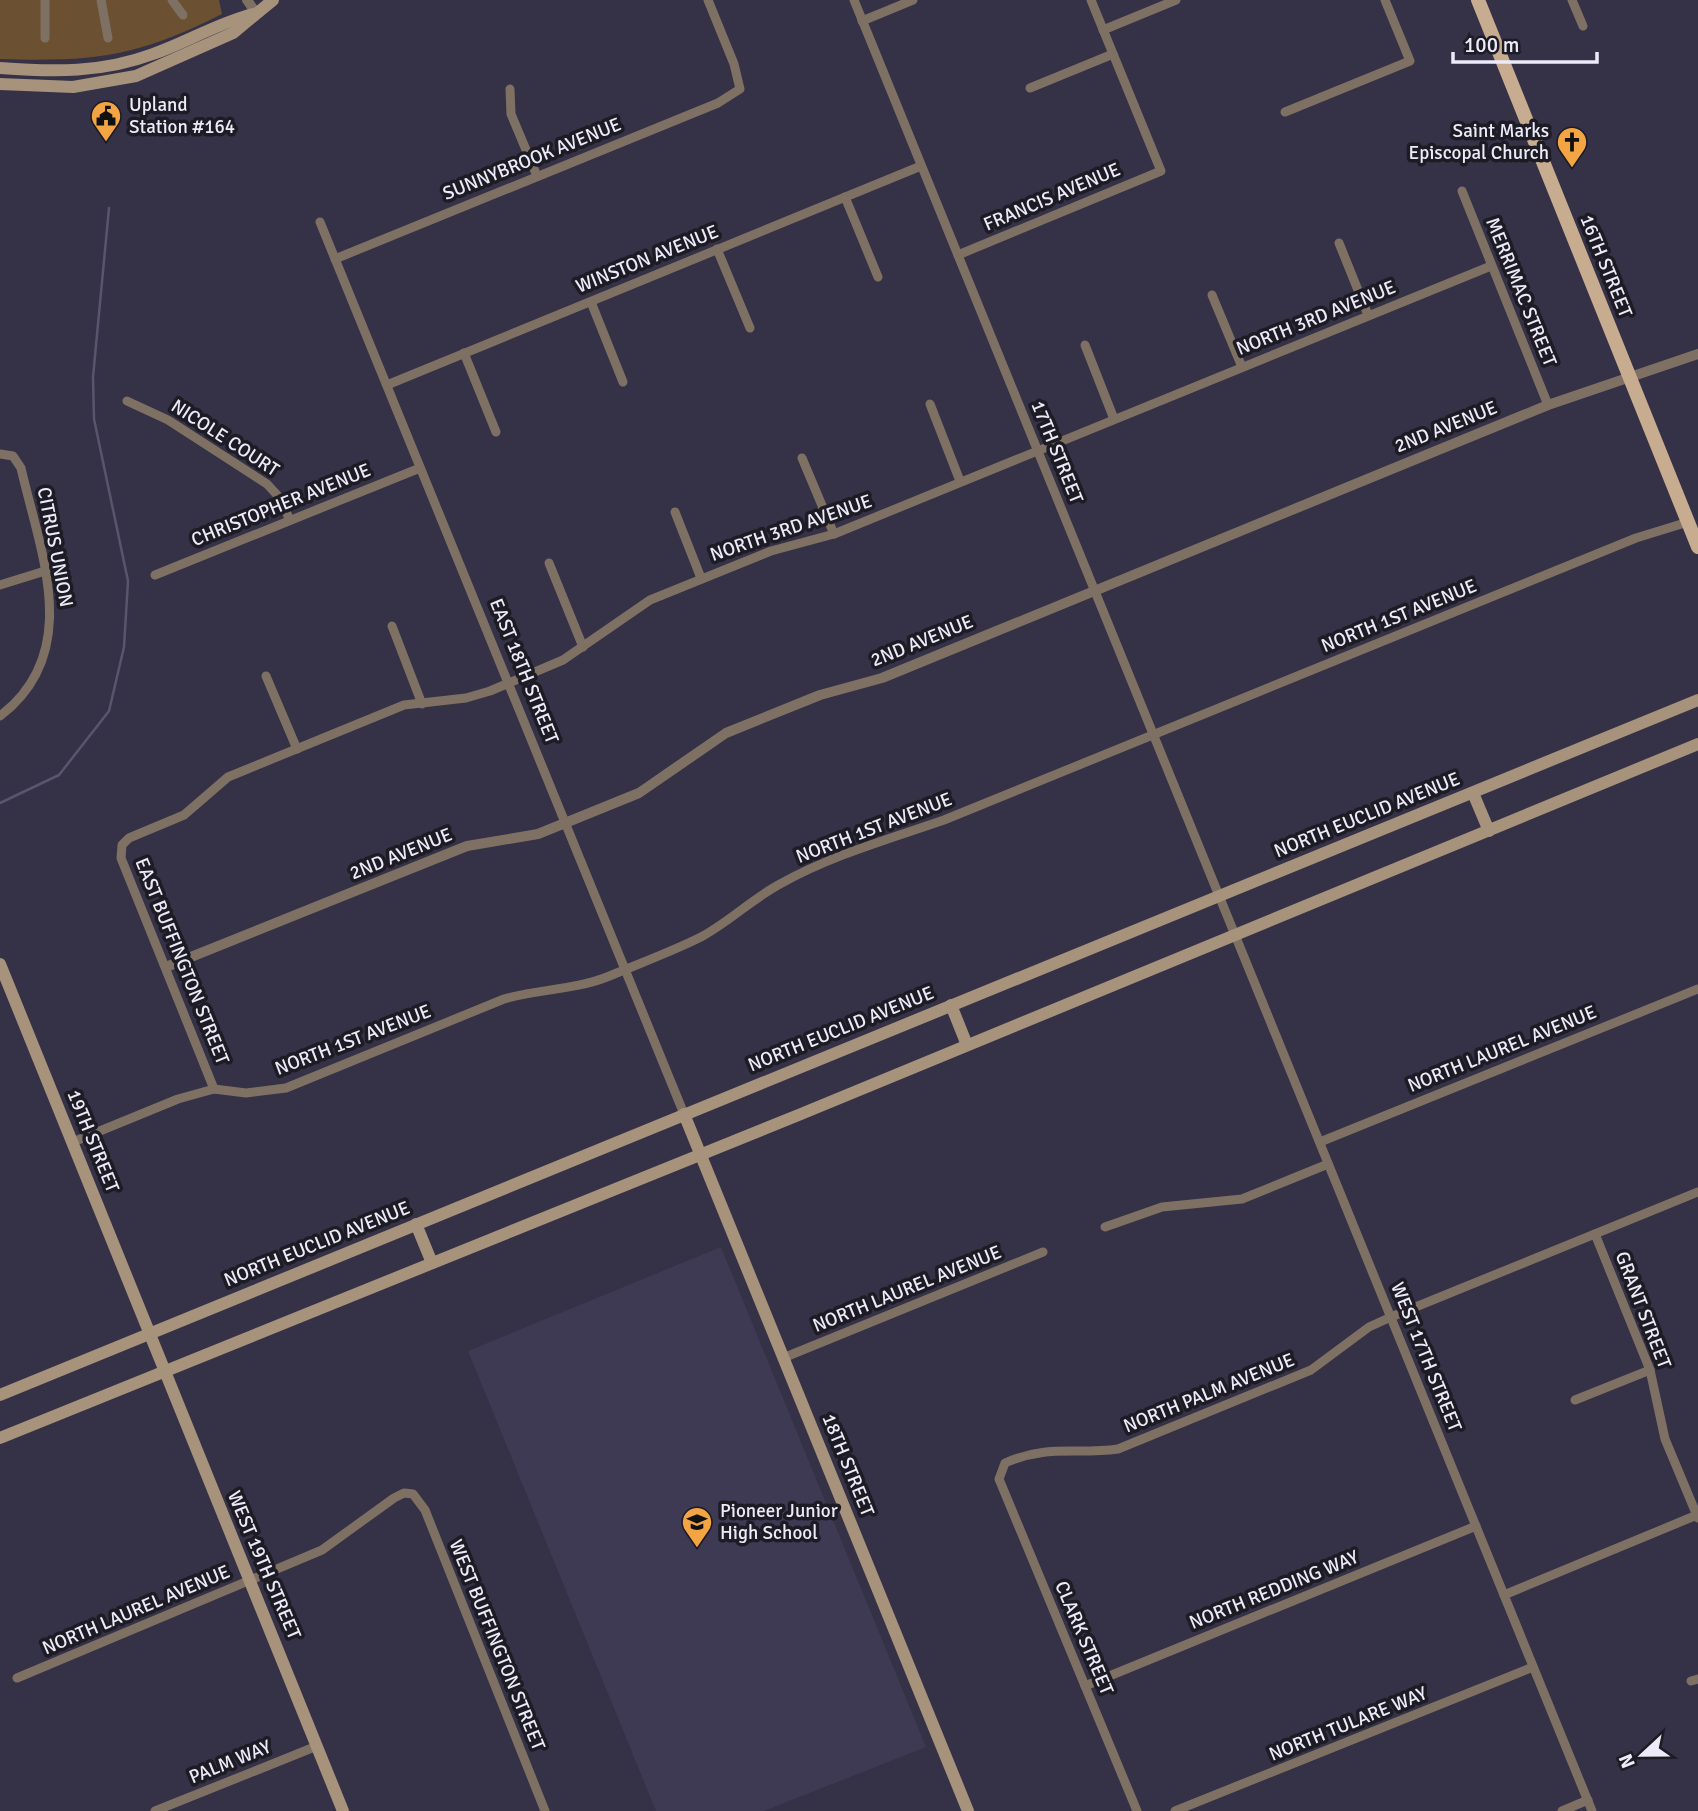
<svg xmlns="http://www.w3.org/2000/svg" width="1698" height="1811" viewBox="0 0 1698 1811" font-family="Signika,sans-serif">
<rect width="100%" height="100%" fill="#353146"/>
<path fill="#3f3a54" d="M721 1247 926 1747 764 1811H656L468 1351Z"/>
<path fill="#6b5031" d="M0 0H219L222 14C138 57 93 62 0 59Z"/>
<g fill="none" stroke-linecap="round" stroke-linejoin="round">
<path stroke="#5b546e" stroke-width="2.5" d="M0 803 59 775 109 711 124 647 128 581 94 419 93 377 109 208"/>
<g stroke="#7e7163" stroke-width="9">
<path d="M101 0 108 38"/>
<path d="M172 0 183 15"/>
<path d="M854 0 1592 1811"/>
<path d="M1572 0 1583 26"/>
<path d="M862 21 913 0"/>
<path d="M1103 30 1176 0"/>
<path d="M45 38V0"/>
<path d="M1030 88 1113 54"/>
<path d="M510 89 511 114 537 176"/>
<path d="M1285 112 1410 61 1385 0"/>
<path d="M1462 191 1548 405"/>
<path d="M845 197 878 277"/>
<path d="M320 222 684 1114"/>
<path d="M1339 243 1368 315"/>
<path d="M717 249 750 328"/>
<path d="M958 255 1161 171 1091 0"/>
<path d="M335 259 718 103 740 89 734 64 708 0"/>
<path d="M1212 295 1242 367"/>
<path d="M591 302 623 382"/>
<path d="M1085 345 1114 419"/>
<path d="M464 353 496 432"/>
<path d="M387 385 921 166"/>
<path d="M127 401 168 420 267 484 279 497 290 520"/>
<path d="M930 404 960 481"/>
<path d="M0 454 13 456 21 468C40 552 84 652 0 716"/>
<path d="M802 458 834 534"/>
<path d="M675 512 701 578"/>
<path d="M549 563 583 647"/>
<path d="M155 575 420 468"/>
<path d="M0 585 45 571"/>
<path d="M392 626 422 704"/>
<path d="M266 676 297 749"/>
<path d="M214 1089 121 858 122 845 129 838 184 815 228 777 404 705 466 698 490 691 563 660 650 600 771 551 834 534 1491 266"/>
<path d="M73 1142 178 1099 214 1089 246 1093 286 1088 504 999C538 989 574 990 607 977 638 964 671 952 701 937 729 922 752 899 780 884 832 855 889 839 944 820L1636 538 1688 522"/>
<path d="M1320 1142 1698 989"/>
<path d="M1105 1227 1162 1207 1242 1199 1328 1164"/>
<path d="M1595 1234 1650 1370 1665 1439 1698 1518"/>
<path d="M783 1358 1043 1252"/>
<path d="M1575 1400 1650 1370"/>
<path d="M1504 1595 1697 1515"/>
<path d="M17 1678 322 1550 394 1498 404 1493 413 1494 425 1510 545 1811"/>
<path d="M1691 1681 1698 1679"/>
<path d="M1085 1686 1476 1526"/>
<path d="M155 1811 317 1746"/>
<path d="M1137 1811 999 1479 1005 1463C1048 1444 1075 1455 1118 1449L1311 1370 1369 1327 1391 1317 1698 1192"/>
<path d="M1175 1811 1533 1667"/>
<path d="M1562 1811 1588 1800"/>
</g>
<g stroke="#7e7163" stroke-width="10">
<path d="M247 0 256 13"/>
<path d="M166 967 467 846 538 834 639 793 726 733 820 695 882 678 1548 405 1698 354"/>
</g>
<g stroke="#a7927c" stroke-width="12">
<path d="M0 68C54 72 102 73 153 54 187 42 218 23 253 14"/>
<path d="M0 84 73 87 136 76 233 33 273 0"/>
<path d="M1473 793 1489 831"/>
<path d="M0 964 343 1811"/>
<path d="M951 1005 967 1045"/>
<path d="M684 1114 968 1811"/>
<path d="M416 1224 432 1263"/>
<path d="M0 1395 1698 700"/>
<path d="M0 1438 801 1114 1698 744"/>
</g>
<path stroke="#c7ac8f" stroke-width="14" d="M1478 0 1698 547"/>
</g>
<defs>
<g id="civic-pin" transform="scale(1.575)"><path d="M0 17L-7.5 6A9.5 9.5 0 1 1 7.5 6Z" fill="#f2a542" stroke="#1d1b24"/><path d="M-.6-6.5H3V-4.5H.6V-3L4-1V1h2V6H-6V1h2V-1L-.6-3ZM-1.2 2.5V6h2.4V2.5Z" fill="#111"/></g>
<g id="church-pin" transform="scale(1.575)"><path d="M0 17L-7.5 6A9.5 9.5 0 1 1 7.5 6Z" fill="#f2a542" stroke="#1d1b24"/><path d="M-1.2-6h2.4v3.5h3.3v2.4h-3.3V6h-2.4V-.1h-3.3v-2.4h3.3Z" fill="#111"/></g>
<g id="school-pin" transform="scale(1.575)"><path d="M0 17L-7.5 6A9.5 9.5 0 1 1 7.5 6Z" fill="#f2a542" stroke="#1d1b24"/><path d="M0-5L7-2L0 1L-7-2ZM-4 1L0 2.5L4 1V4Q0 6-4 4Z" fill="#111"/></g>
</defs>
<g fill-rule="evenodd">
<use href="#civic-pin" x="106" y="116"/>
<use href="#church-pin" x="1572" y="142"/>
<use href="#school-pin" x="697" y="1522"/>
</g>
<g text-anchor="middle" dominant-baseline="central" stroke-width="7" stroke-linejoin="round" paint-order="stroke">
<g font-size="19" fill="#edebf9" stroke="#1d1b24" text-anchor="start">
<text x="129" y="105">Upland<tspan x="129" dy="22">Station #164</tspan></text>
<text x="1549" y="131" text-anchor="end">Saint Marks<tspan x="1549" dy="22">Episcopal Church</tspan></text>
<text x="720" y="1511">Pioneer Junior<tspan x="720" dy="22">High School</tspan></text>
</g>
<g font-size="19" fill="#edebf9" stroke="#1d1b24">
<text transform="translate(532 159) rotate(-22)">SUNNYBROOK AVENUE</text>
<text transform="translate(1052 197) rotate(-23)">FRANCIS AVENUE</text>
<text transform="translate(647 259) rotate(-22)">WINSTON AVENUE</text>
<text transform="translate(1606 266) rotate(68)">16TH STREET</text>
<text transform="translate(1521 292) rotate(68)">MERRIMAC STREET</text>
<text transform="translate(1316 318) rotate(-22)">NORTH 3RD AVENUE</text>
<text transform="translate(1446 427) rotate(-22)">2ND AVENUE</text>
<text transform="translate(225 438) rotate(33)">NICOLE COURT</text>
<text transform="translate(1057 452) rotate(68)">17TH STREET</text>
<text transform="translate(281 505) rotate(-22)">CHRISTOPHER AVENUE</text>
<text transform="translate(791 528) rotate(-19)">NORTH 3RD AVENUE</text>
<text transform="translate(55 547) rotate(79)">CITRUS UNION</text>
<text transform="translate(1399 616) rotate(-22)">NORTH 1ST AVENUE</text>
<text transform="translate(922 641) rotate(-22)">2ND AVENUE</text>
<text transform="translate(524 671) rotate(68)">EAST 18TH STREET</text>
<text transform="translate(1367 815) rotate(-22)">NORTH EUCLID AVENUE</text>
<text transform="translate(874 828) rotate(-21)">NORTH 1ST AVENUE</text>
<text transform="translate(401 854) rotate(-22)">2ND AVENUE</text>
<text transform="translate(182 961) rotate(68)">EAST BUFFINGTON STREET</text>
<text transform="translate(841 1029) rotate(-22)">NORTH EUCLID AVENUE</text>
<text transform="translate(353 1040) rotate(-21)">NORTH 1ST AVENUE</text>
<text transform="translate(1502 1049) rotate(-22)">NORTH LAUREL AVENUE</text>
<text transform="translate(93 1141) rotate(68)">19TH STREET</text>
<text transform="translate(317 1244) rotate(-22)">NORTH EUCLID AVENUE</text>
<text transform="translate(907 1289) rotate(-22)">NORTH LAUREL AVENUE</text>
<text transform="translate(1643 1310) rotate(69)">GRANT STREET</text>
<text transform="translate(1426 1357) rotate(68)">WEST 17TH STREET</text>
<text transform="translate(1209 1393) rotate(-22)">NORTH PALM AVENUE</text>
<text transform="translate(848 1465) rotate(68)">18TH STREET</text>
<text transform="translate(264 1565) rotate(67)">WEST 19TH STREET</text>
<text transform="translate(1274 1590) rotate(-22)">NORTH REDDING WAY</text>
<text transform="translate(136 1610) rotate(-23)">NORTH LAUREL AVENUE</text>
<text transform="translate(1084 1638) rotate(67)">CLARK STREET</text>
<text transform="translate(497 1645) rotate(68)">WEST BUFFINGTON STREET</text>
<text transform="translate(1348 1724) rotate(-22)">NORTH TULARE WAY</text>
<text transform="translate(230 1762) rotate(-22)">PALM WAY</text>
</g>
</g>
<g transform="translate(1642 1755) rotate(248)" stroke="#1d1b24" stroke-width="5" paint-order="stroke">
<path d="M0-5L12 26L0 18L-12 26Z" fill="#edebf9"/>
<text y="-10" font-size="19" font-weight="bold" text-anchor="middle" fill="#edebf9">N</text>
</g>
<path d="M1453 52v10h144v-10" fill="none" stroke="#edebf9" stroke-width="3.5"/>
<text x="1464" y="52" font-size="21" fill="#edebf9" stroke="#1d1b24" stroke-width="5" paint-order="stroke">100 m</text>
</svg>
